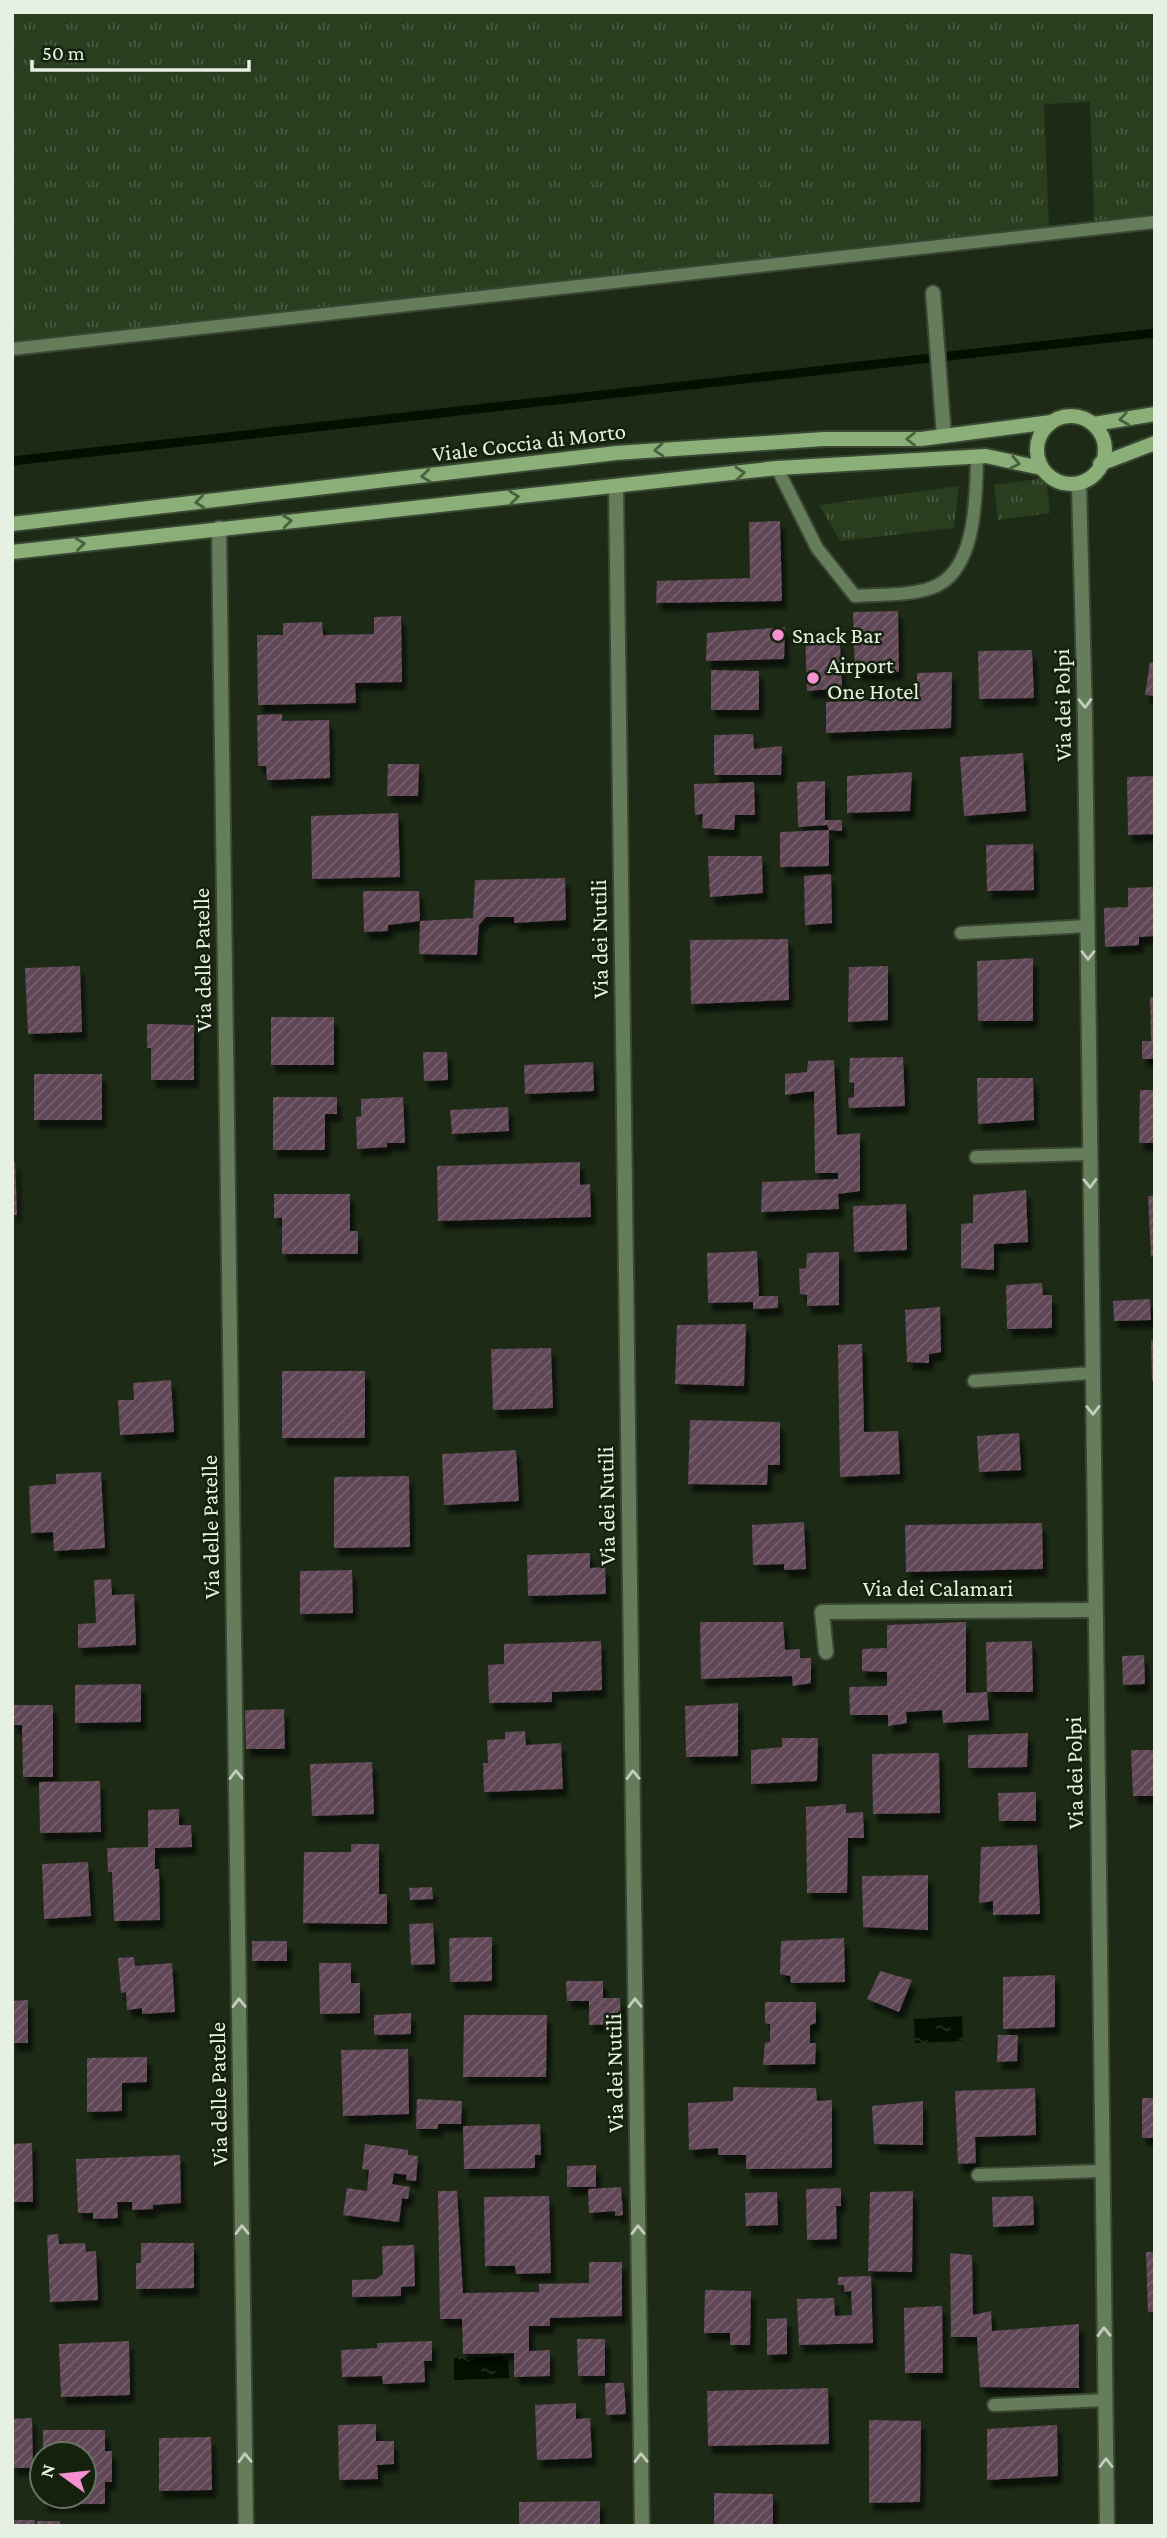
<svg xmlns="http://www.w3.org/2000/svg" width="1167" height="2538" viewBox="0 0 1167 2538" font-family="'Crimson Pro',serif">
<defs>
<pattern id="grass-tufts" width="24" height="20" patternUnits="userSpaceOnUse" patternTransform="scale(1.75)"><rect width="24" height="20" fill="#293e1e"/><path d="M3 7l-1-3M5 7V3M7 7l1-3M15 17l-1-3M17 17v-4M19 17l1-3" fill="none" stroke="#485a3f"/></pattern>
<pattern id="water-ripples" width="26" height="14" patternUnits="userSpaceOnUse" patternTransform="scale(1.75)"><rect width="26" height="14" fill="#021000"/><path d="M2 4q2-2 4 0t4 0M15 11q2-2 4 0t4 0" fill="none" stroke="#273325"/></pattern>
<pattern id="building-hatch" width="6" height="6" patternUnits="userSpaceOnUse" patternTransform="scale(1.75)"><rect width="6" height="6" fill="#604656"/><path d="M-1 1l2-2M0 6l6-6M5 7l2-2" fill="none" stroke="#77616e"/></pattern>
<filter id="shadow"><feDropShadow dx="4.5" dy="8" stdDeviation="2" flood-color="#0009"/></filter>
</defs>
<rect width="100%" height="100%" fill="#1d2b16"/>
<g fill="url(#grass-tufts)">
<path d="M12 12H1155V216L1094 222 1090 102 1044 104 1049 227 12 342Z"/>
<path d="M1046 478 1050 513 998 520 994 485Z"/>
<path d="M959 486 954 528 840 541 819 505Z"/>
</g>
<g fill="url(#water-ripples)">
<path d="M962 2016 963 2041 915 2043 914 2019Z"/>
<path d="M508 2356 509 2378 454 2380V2358Z"/>
</g>
<g fill="none" stroke-linecap="round" stroke-linejoin="round">
<path stroke="#021000" stroke-width="9" d="M12 461 1155 333"/>
</g>
<g fill="url(#building-hatch)" filter="url(#shadow)">
<path d="M780 521 782 601 656 603 657 581 750 578 749 522Z"/>
<path d="M898 611 899 672 855 673 853 612Z"/>
<path d="M401 616 402 682 355 683 356 703 258 705 257 635H283V623L322 622 323 635 374 634V617Z"/>
<path d="M785 627 784 659 706 661 707 633Z"/>
<path d="M805 633H827L840 644 842 688 807 691Z"/>
<path d="M1032 650 1034 698 979 699 978 651Z"/>
<path d="M1150 662 1155 663V696L1145 695Z"/>
<path d="M711 670 759 671V710H711Z"/>
<path d="M952 672 951 728 826 733V702L917 698V673Z"/>
<path d="M282 714V721L329 720 330 778 267 780 266 766H258L257 715Z"/>
<path d="M753 734 754 749 782 746 781 775H714V735Z"/>
<path d="M1023 753 1026 811 964 816 960 757Z"/>
<path d="M388 764H419L418 796H387Z"/>
<path d="M912 772 910 811 847 813V776Z"/>
<path d="M1155 776V834L1128 835 1127 777Z"/>
<path d="M825 781V820H842V831L829 830 827 825 798 827 797 782Z"/>
<path d="M754 782 755 815H735L734 830 702 828 703 814 695 815 694 784Z"/>
<path d="M398 813 400 877 312 879 311 816Z"/>
<path d="M829 830V866L780 867V832Z"/>
<path d="M1033 844 1034 890 987 891 986 845Z"/>
<path d="M708 856H762L763 893 710 897Z"/>
<path d="M831 874 832 923 805 925 804 876Z"/>
<path d="M565 878 566 920 514 923V917H486L479 925 477 955 419 954 420 921 473 918 475 880Z"/>
<path d="M1155 887V936L1139 937V945L1105 947 1104 908 1128 907V888Z"/>
<path d="M363 891H419L420 921 388 925V931L364 932Z"/>
<path d="M788 939 789 1000 691 1004 690 940Z"/>
<path d="M1033 958V1021H978L977 961Z"/>
<path d="M80 966 82 1032 28 1034 25 968Z"/>
<path d="M888 966V1020L848 1022 849 967Z"/>
<path d="M1150 997H1155V1059H1142V1041H1151Z"/>
<rect x="271" y="1017" width="63" height="48"/>
<path d="M147 1024 194 1025V1080H151V1048H147Z"/>
<path d="M423 1052H447L448 1080 424 1081Z"/>
<path d="M903 1057 905 1106 849 1108 848 1098 854 1097V1083L849 1082 850 1058Z"/>
<path d="M834 1060 837 1135 860 1133V1191L838 1194 839 1209 761 1212 762 1182 838 1179V1173H815L814 1091 785 1095V1074L807 1072 808 1061Z"/>
<path d="M593 1062 594 1091 525 1094 524 1065Z"/>
<rect x="34" y="1074" width="68" height="46"/>
<path d="M977 1078H1033L1034 1120 978 1124Z"/>
<path d="M1140 1090H1155V1143H1139Z"/>
<path d="M273 1097H337V1114H325V1150H273Z"/>
<path d="M403 1097 405 1143H387V1147L357 1149 356 1117 361 1116V1099Z"/>
<path d="M508 1107 509 1131 452 1134 450 1110Z"/>
<path d="M12 1162H15L17 1215H12Z"/>
<path d="M580 1162V1185L590 1184 591 1217 438 1221 437 1166Z"/>
<path d="M1026 1190 1028 1242 994 1244V1270L961 1268V1224L973 1223V1195Z"/>
<path d="M274 1194H350V1231H358V1254H282V1218H274Z"/>
<path d="M1148 1196H1155V1256L1151 1257Z"/>
<path d="M906 1204 907 1250 854 1252 853 1206Z"/>
<path d="M757 1251 759 1296H778V1308L753 1309V1302L708 1303 707 1253Z"/>
<path d="M839 1252V1305L807 1306V1295L800 1294 799 1269 806 1268 807 1253Z"/>
<path d="M1042 1283 1043 1295H1052V1328L1007 1329 1006 1285Z"/>
<path d="M1150 1299 1151 1320 1114 1321 1113 1301Z"/>
<path d="M940 1307 941 1352 929 1354V1363L907 1362 905 1310Z"/>
<path d="M746 1324 744 1386 675 1384 677 1325Z"/>
<path d="M1155 1340V1380L1152 1381 1151 1341Z"/>
<path d="M862 1344 864 1432 898 1431 900 1474 840 1477 838 1345Z"/>
<path d="M551 1348 553 1408 493 1410 491 1349Z"/>
<rect x="282" y="1371" width="83" height="67"/>
<path d="M171 1380 174 1432 120 1435 118 1400H134L133 1383Z"/>
<path d="M690 1420 780 1422V1465H768L767 1485 688 1484Z"/>
<path d="M1019 1433 1021 1470 979 1472 977 1436Z"/>
<path d="M516 1450 519 1501 444 1505 442 1454Z"/>
<path d="M101 1472 105 1548 54 1551 53 1532 31 1533 29 1486 56 1484V1474Z"/>
<path d="M409 1476 410 1547 334 1548V1477Z"/>
<path d="M804 1522 806 1569 784 1570V1564L753 1565 752 1525Z"/>
<path d="M1042 1523 1043 1569 906 1572 905 1525Z"/>
<path d="M590 1553V1568L605 1567 606 1594 528 1596 527 1555Z"/>
<path d="M352 1570 353 1613 300 1614V1571Z"/>
<path d="M111 1579 112 1595 134 1594 136 1645 78 1648V1624L96 1623 94 1580Z"/>
<path d="M700 1622H783L785 1650 800 1649V1658H811V1683L793 1686 792 1676 701 1679Z"/>
<path d="M966 1622V1693L987 1692 989 1720 943 1723 942 1710 906 1712 907 1723 888 1726V1715H850L849 1687 887 1686V1672L862 1671V1649L887 1648V1625Z"/>
<path d="M601 1641 602 1690 552 1692V1702L489 1703 488 1665 504 1664V1644Z"/>
<path d="M1032 1641 1033 1692H987L986 1642Z"/>
<path d="M1144 1655 1145 1684 1123 1685 1122 1656Z"/>
<path d="M141 1684V1722L75 1723V1685Z"/>
<path d="M738 1703V1756L686 1757 685 1706Z"/>
<path d="M12 1705H53V1777H23L22 1725H12Z"/>
<path d="M284 1709 285 1749H246L245 1710Z"/>
<path d="M525 1731 526 1745 561 1743 563 1789 484 1792 483 1763H488L487 1740 505 1739V1732Z"/>
<path d="M1028 1733 1027 1767 968 1768V1735Z"/>
<path d="M782 1738H818L817 1781 751 1784V1750L782 1747Z"/>
<path d="M1131 1750H1155V1796H1133Z"/>
<path d="M939 1753 940 1813 873 1814 872 1754Z"/>
<path d="M372 1762 374 1814 312 1816 310 1764Z"/>
<path d="M100 1781 101 1832 40 1833 39 1782Z"/>
<path d="M1036 1792V1821H999L998 1793Z"/>
<path d="M846 1804V1813L863 1812 864 1838H848L847 1893H807L806 1807Z"/>
<path d="M179 1809V1825H191L192 1847 155 1848V1869H159L160 1920 114 1921 112 1872H108L107 1848 148 1847V1810Z"/>
<path d="M351 1844H379V1894H387V1924L303 1923 304 1852H351Z"/>
<path d="M1037 1845 1040 1914 993 1915V1901L979 1903 981 1847Z"/>
<path d="M88 1862 91 1916 44 1919 42 1864Z"/>
<path d="M928 1875V1930L863 1927 862 1876Z"/>
<path d="M432 1887 433 1899 410 1900 409 1888Z"/>
<path d="M433 1923 435 1964 411 1965 409 1924Z"/>
<path d="M492 1937V1981L450 1982 449 1938Z"/>
<path d="M844 1938 845 1982 791 1983 790 1976 780 1974 781 1941Z"/>
<rect x="252" y="1941" width="35" height="20"/>
<path d="M134 1957 135 1966 172 1963 175 2012 142 2014V2008L127 2010 126 1992 121 1993 118 1958Z"/>
<path d="M319 1963H351V1983H360V2013L320 2014Z"/>
<path d="M880 1971 912 1980 899 2012 867 1999Z"/>
<path d="M1055 1975V2027L1003 2029V1977Z"/>
<path d="M566 1981H603V1998H620L621 2024 589 2025V2001H567Z"/>
<path d="M28 2000V2043H12V2001Z"/>
<path d="M765 2002H816V2023L810 2025V2043H816L815 2064 763 2065 765 2043 770 2042V2024L765 2023Z"/>
<path d="M411 2013V2034L374 2035V2015Z"/>
<path d="M464 2015H547L546 2077H463Z"/>
<path d="M998 2035H1018L1017 2061 997 2062Z"/>
<path d="M408 2049 409 2114 343 2116 341 2050Z"/>
<path d="M147 2057V2082L122 2083V2111L87 2112V2058Z"/>
<path d="M733 2087 816 2088 817 2101 832 2100V2168L746 2169V2155H718V2148L689 2150 688 2103 733 2101Z"/>
<path d="M1035 2088 1036 2135 975 2137 976 2163 958 2164 955 2091Z"/>
<rect x="1142" y="2098" width="13" height="40"/>
<path d="M417 2099 462 2101 461 2124H438V2129H416Z"/>
<path d="M923 2101V2145L874 2144 872 2106Z"/>
<path d="M540 2124 541 2155H535V2168L464 2169 463 2126Z"/>
<path d="M32 2143 33 2202H12V2144Z"/>
<path d="M365 2144 408 2150V2155L418 2156 416 2181 406 2180 407 2175 394 2173 392 2184 410 2187 408 2199 402 2198 399 2222 343 2215 347 2188 367 2191 369 2170 362 2169Z"/>
<path d="M180 2155 181 2203 153 2205V2209L132 2210V2202H117L118 2218 93 2219V2213H78L76 2159Z"/>
<path d="M596 2165V2187H567V2166Z"/>
<path d="M621 2187 623 2215 615 2216V2211L589 2213 588 2189Z"/>
<path d="M841 2188V2206H836L837 2239 807 2240 806 2189Z"/>
<path d="M438 2191H457L463 2293 539 2292V2284L589 2283V2262H622V2316L550 2318V2326H529V2351L550 2350V2376L514 2377V2353L463 2354 462 2319H440Z"/>
<path d="M913 2191 912 2272 868 2271 870 2192Z"/>
<path d="M777 2192 778 2225 746 2226 745 2193Z"/>
<path d="M549 2196 551 2273 516 2274 515 2266H485L484 2197Z"/>
<path d="M1033 2196 1034 2225 993 2227 992 2197Z"/>
<path d="M58 2234 59 2244 85 2243 86 2252 96 2251 98 2300 50 2302 47 2235Z"/>
<path d="M141 2243H194V2288L136 2289V2263H141Z"/>
<path d="M414 2245 415 2286 401 2287V2296L352 2297V2280L377 2279 383 2274 382 2246Z"/>
<path d="M1146 2252H1155V2312H1148Z"/>
<path d="M950 2253 972 2255 973 2315 991 2311 992 2331 1079 2324V2388L980 2387 977 2337H951Z"/>
<path d="M871 2276 873 2343 799 2345 797 2299 834 2298 835 2316 852 2315 851 2291 844 2292V2285H838V2277Z"/>
<path d="M705 2290 751 2291 750 2345H730V2333H704Z"/>
<path d="M942 2306 943 2373H905L904 2308Z"/>
<path d="M787 2318V2354L767 2355V2319Z"/>
<path d="M577 2339H605V2376H578Z"/>
<path d="M129 2341 130 2395 61 2397 59 2344Z"/>
<path d="M432 2341V2361H424L425 2382 383 2384 382 2376 342 2377 341 2350 377 2348V2343Z"/>
<path d="M605 2383H624L626 2414 606 2415Z"/>
<path d="M828 2388 829 2444 708 2446 707 2391Z"/>
<path d="M576 2403V2419L590 2418 592 2458 537 2460 535 2405Z"/>
<path d="M32 2418 33 2468H12V2419Z"/>
<path d="M869 2420 921 2421 920 2502 869 2503Z"/>
<path d="M376 2424V2441H394V2464L377 2465 378 2479 339 2480 338 2425Z"/>
<path d="M1057 2425 1058 2476 987 2480V2429Z"/>
<path d="M43 2430H105V2451H112V2482H105V2504H43V2496H84V2454H43Z"/>
<path d="M211 2437 212 2490 159 2491V2438Z"/>
<path d="M714 2493 773 2494V2526H714Z"/>
<path d="M600 2501V2526H519V2502Z"/>
<rect x="12" y="2520" width="23" height="6"/>
<rect x="37" y="2521" width="23" height="5"/>
</g>
<g fill="none" stroke-linecap="round" stroke-linejoin="round">
<g stroke="#394733" stroke-width="16">
<g id="lane">
<path d="M12 349 1155 222"/>
<path d="M777 468 817 548 855 596C879 594 908 596 931 588 977 573 976 496 977 457"/>
<path d="M961 933 1087 926"/>
<path d="M976 1157 1090 1154"/>
<path d="M974 1381 1092 1373"/>
<path d="M978 2175 1101 2171"/>
<path d="M994 2405 1106 2400"/>
</g>
</g>
<g stroke="#394733" stroke-width="18">
<g id="street">
<path d="M933 293 944 436"/>
<path d="M1079 484 1085 719 1107 2526"/>
<path d="M616 486 642 2526"/>
<path d="M219 528 246 2526"/>
<path d="M826 1652 822 1612 1095 1610"/>
</g>
</g>
<g stroke="#394733" stroke-width="18">
<g id="secondary">
<circle cx="1071" cy="450" r="34"/>
<path d="M1094 424 1155 414"/>
<path d="M1100 464 1155 443"/>
<path d="M12 524 616 453 824 439H921L1051 422"/>
<path d="M12 552 777 468 986 456 1041 468"/>
</g>
</g>
<use href="#lane" stroke="#667d5c" stroke-width="12"/>
<use href="#street" stroke="#667d5c" stroke-width="14"/>
<use href="#secondary" stroke="#8aaf79" stroke-width="14"/>
</g>
<defs><path id="oneway-chevron" d="M-2-3.5L2.5 0L-2 3.5" fill="none" stroke-width="1.6" stroke-linecap="round" stroke-linejoin="round" transform="scale(1.75)"/></defs>
<g stroke="#49613e">
<use href="#oneway-chevron" transform="translate(1124 419) rotate(171)"/>
<use href="#oneway-chevron" transform="translate(911 439) rotate(180)"/>
<use href="#oneway-chevron" transform="translate(659 450) rotate(176)"/>
<use href="#oneway-chevron" transform="translate(1015 463) rotate(12)"/>
<use href="#oneway-chevron" transform="translate(740 473) rotate(-6)"/>
<use href="#oneway-chevron" transform="translate(426 476) rotate(173)"/>
<use href="#oneway-chevron" transform="translate(514 497) rotate(-6)"/>
<use href="#oneway-chevron" transform="translate(200 502) rotate(174)"/>
<use href="#oneway-chevron" transform="translate(287 521) rotate(-6)"/>
<use href="#oneway-chevron" transform="translate(80 544) rotate(-7)"/>
</g>
<g stroke="#c0ceba">
<use href="#oneway-chevron" transform="translate(1085 703) rotate(89)"/>
<use href="#oneway-chevron" transform="translate(1088 955) rotate(90)"/>
<use href="#oneway-chevron" transform="translate(1090 1183) rotate(89)"/>
<use href="#oneway-chevron" transform="translate(1093 1410) rotate(89)"/>
<use href="#oneway-chevron" transform="translate(236 1775) rotate(-91)"/>
<use href="#oneway-chevron" transform="translate(633 1775) rotate(-91)"/>
<use href="#oneway-chevron" transform="translate(239 2003) rotate(-91)"/>
<use href="#oneway-chevron" transform="translate(635 2003) rotate(-91)"/>
<use href="#oneway-chevron" transform="translate(242 2230) rotate(-91)"/>
<use href="#oneway-chevron" transform="translate(638 2230) rotate(-91)"/>
<use href="#oneway-chevron" transform="translate(1104 2332) rotate(-91)"/>
<use href="#oneway-chevron" transform="translate(245 2458) rotate(-91)"/>
<use href="#oneway-chevron" transform="translate(641 2458) rotate(-91)"/>
<use href="#oneway-chevron" transform="translate(1106 2463) rotate(-90)"/>
</g>
<g fill="#f591d2" stroke="#14210d" stroke-width="2.5">
<circle cx="778" cy="635" r="7"/>
<circle cx="813" cy="678" r="7"/>
</g>
<g text-anchor="middle" dominant-baseline="central" stroke-width="5" stroke-linejoin="round" paint-order="stroke">
<g font-size="23" fill="#e7f1e3" stroke="#14210d">
<text transform="translate(529 442) rotate(-7)">Viale Coccia di Morto</text>
<text transform="translate(1062 705) rotate(-91)">Via dei Polpi</text>
<text transform="translate(599 939) rotate(-91)">Via dei Nutili</text>
<text transform="translate(202 960) rotate(-91)">Via delle Patelle</text>
<text transform="translate(606 1506) rotate(-91)">Via dei Nutili</text>
<text transform="translate(210 1527) rotate(-91)">Via delle Patelle</text>
<text x="938" y="1588">Via dei Calamari</text>
<text transform="translate(1074 1773) rotate(-91)">Via dei Polpi</text>
<text transform="translate(614 2073) rotate(-91)">Via dei Nutili</text>
<text transform="translate(218 2094) rotate(-91)">Via delle Patelle</text>
</g>
<g font-size="23" fill="#e7f1e3" stroke="#14210d" text-anchor="start">
<text x="792" y="635">Snack Bar</text>
<text x="827" y="665">Airport<tspan x="827" dy="26">One Hotel</tspan></text>
</g>
</g>
<rect width="1167" height="2538" fill="none" stroke="#e7f1e3" stroke-width="28"/>
<g transform="translate(63 2475) rotate(285)"><circle r="33" fill="#14210d" stroke="#687463" stroke-width="2"/>
<path d="M0-5L12 26L0 18L-12 26Z" fill="#f591d2"/>
<text y="-10" font-size="19" font-weight="bold" text-anchor="middle" fill="#e7f1e3">N</text>
</g>
<path d="M32 60v10h217v-10" fill="none" stroke="#e7f1e3" stroke-width="3.5"/>
<text x="42" y="60" font-size="21" fill="#e7f1e3" stroke="#14210d" stroke-width="5" paint-order="stroke">50 m</text>
</svg>
